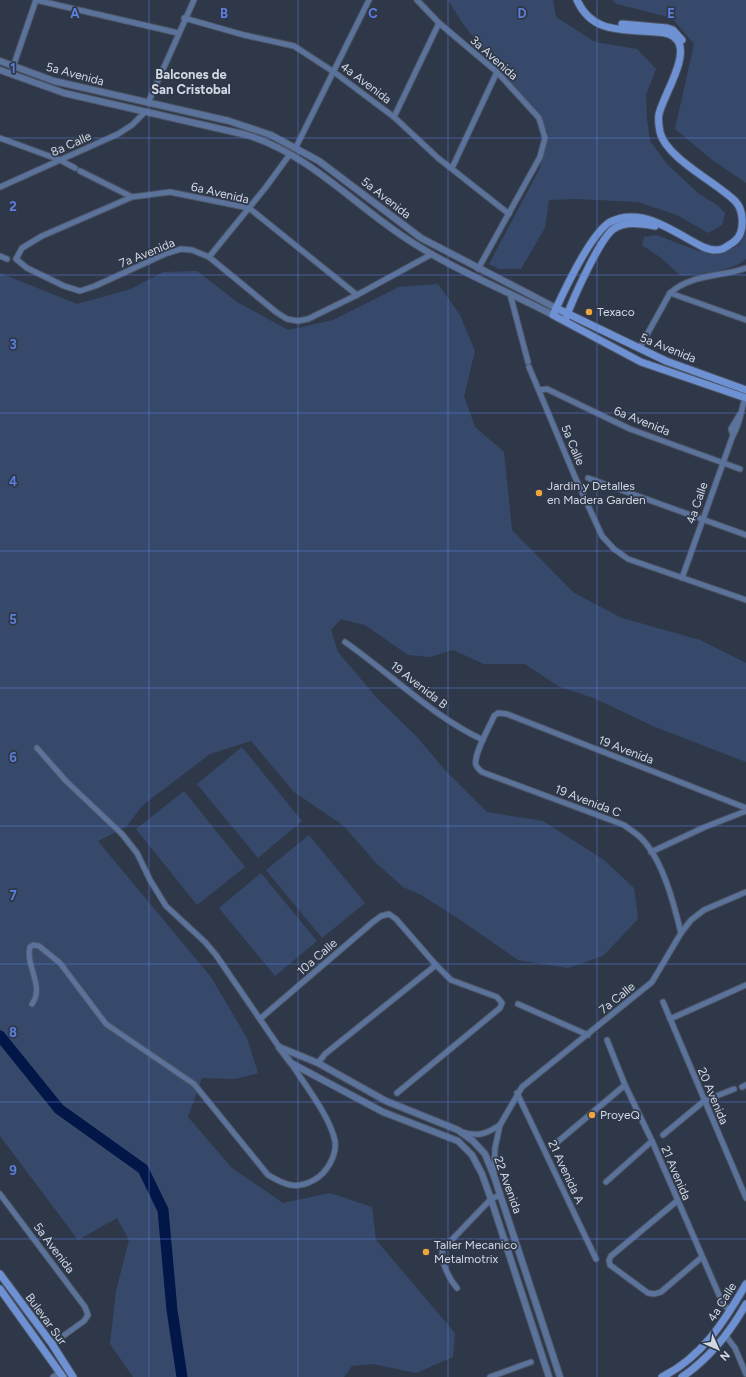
<svg xmlns="http://www.w3.org/2000/svg" width="746" height="1377" viewBox="0 0 746 1377" font-family="Figtree,sans-serif">
<rect width="100%" height="100%" fill="#2e3849"/>
<g fill="#37496b">
<path d="M448 0H553L556 17 595 42 637 49 656 69 646 95 647 119 650 141 667 164 698 193 717 205 725 213 722 225 708 233 677 215 638 202 575 199 549 200 545 228 521 269H499L489 264 540 168 548 132 463 24Z"/>
<path d="M612 0H746V183L711 159 675 129 694 44 672 18 617 4Z"/>
<path d="M746 233V259C730 272 702 274 681 276L661 258 642 245 644 237 656 235 699 251 718 255 739 245Z"/>
<path d="M197 271 237 302 288 330 333 320 399 287 438 284 460 315 475 351 464 396 475 427 504 452 512 530 574 593 622 618 700 640 746 663V762L655 727 596 699 558 686 525 664H484L453 650 430 657 408 655 365 625 341 619 331 630 338 652 376 697 417 737 444 769 487 812 543 821 604 860 634 888 638 919 603 956 568 968 518 960 459 919 421 895 403 887 376 863 344 826 294 792 251 741 210 754 143 805 126 827 98 841 211 977 247 1038 258 1073 235 1079 202 1078 188 1117 232 1168 283 1203 330 1193 372 1207 376 1240 455 1333 453 1357 416 1373 373 1364 352 1366 344 1377H133L110 1344 116 1291 129 1240 117 1218 78 1240 0 1136V273L77 304 131 289 163 272Z"/>
<path d="M242 747 302 821 258 858 197 784Z"/>
<path d="M184 791 245 867 197 905 136 829Z"/>
<path d="M309 835 365 903 322 938 266 870Z"/>
<path d="M261 873 317 941 275 976 219 908Z"/>
</g>
<g fill="none" stroke-linecap="round" stroke-linejoin="round">
<path stroke="#021748" stroke-width="11" d="M0 1036 59 1109 143 1169 163 1210 172 1310 182 1377"/>
<g stroke="#4c5565" stroke-width="7">
<g id="minor">
<path d="M36 0 178 33"/>
<path d="M417 0 439 23 497 72 539 118 545 138 540 157 478 269"/>
<path d="M184 18 244 35 294 46 334 72 394 117 438 158 509 214"/>
<path d="M13 67 36 0"/>
<path d="M148 103 194 0"/>
<path d="M394 117 439 23"/>
<path d="M0 138 60 160 75 168"/>
<path d="M296 147 369 0"/>
<path d="M452 168 497 72"/>
<path d="M80 171 132 197 170 192 249 208 357 295"/>
<path d="M0 187 118 134 132 125 145 112"/>
<path d="M132 197 42 236 22 248 16 259 27 268 64 286 80 291 95 286 165 254 181 249 192 250 209 257 276 312 287 319 298 321 308 319 357 295 432 254"/>
<path d="M0 256 7 259"/>
<path d="M209 257 266 187 290 154"/>
<path d="M670 293 746 320"/>
<path d="M510 294 528 362"/>
<path d="M639 349 670 293C691 274 721 277 746 268"/>
<path d="M529 367 575 477 602 536 614 549 628 559 746 600"/>
<path d="M539 390 547 389 630 429 740 469"/>
<path d="M733 435 731 429 740 414"/>
<path d="M588 478 746 535"/>
<path d="M682 578 733 435C740 425 741 410 745 398"/>
<path d="M345 642C391 674 432 716 483 740"/>
<path d="M37 748 66 781 122 834 137 853 150 880 166 906 205 942 216 955 279 1047"/>
<path d="M651 852 705 827 746 811"/>
<path d="M681 933C674 904 663 860 641 838 636 833 629 829 624 825L482 772C480 770 477 768 476 765 473 755 490 726 494 716L498 713 507 714 746 808"/>
<path d="M663 1002 746 1198"/>
<path d="M32 1004C45 986 25 966 30 947L33 945 39 946 60 963 106 1024 194 1084 268 1175C285 1185 296 1190 314 1180 327 1173 337 1155 335 1141 330 1116 304 1084 291 1063"/>
<path d="M518 1004 588 1035"/>
<path d="M261 1018 373 922 381 916 389 914 396 919 436 965 451 980 497 997 502 1003 500 1008 397 1093"/>
<path d="M670 1019 746 985"/>
<path d="M607 1040 625 1085 652 1141 723 1304 730 1311"/>
<path d="M318 1063 325 1054 436 965"/>
<path d="M742 1087 746 1085"/>
<path d="M517 1093 596 1259"/>
<path d="M462 1132C478 1137 486 1134 500 1125"/>
<path d="M663 1135 704 1101 734 1089"/>
<path d="M555 1144 625 1085"/>
<path d="M494 1174 495 1148 500 1125 522 1087 652 982 681 933 691 920 704 910 746 892"/>
<path d="M606 1182 652 1141"/>
<path d="M0 1194 85 1307 88 1315 84 1321 52 1344"/>
<path d="M677 1201 611 1256 609 1260 610 1265 648 1293 654 1294 661 1292 702 1257"/>
<path d="M457 1288C450 1280 439 1260 443 1249L491 1199 500 1195"/>
<path d="M726 1336 735 1348 746 1374"/>
<path d="M53 1377 60 1372"/>
<path d="M490 1377 531 1362"/>
</g>
</g>
<g stroke="#4c5565" stroke-width="8">
<g id="tertiary">
<path d="M0 61 54 81 229 121 271 135 319 161 421 238 556 308"/>
<path d="M0 70 64 93 247 135C309 154 353 204 407 239 452 269 505 290 553 315"/>
<path d="M279 1047 318 1063 386 1101 458 1130 473 1141 485 1154 494 1176 560 1377"/>
<path d="M279 1047 291 1063 383 1112 458 1141 472 1155 482 1174 491 1199 549 1377"/>
</g>
</g>
<g stroke="#4c5565" stroke-width="9">
<g id="secondary">
<path d="M577 0C592 34 623 29 655 32 663 32 672 33 677 40 690 56 663 96 659 114 658 119 659 127 660 132 666 158 716 182 735 201 744 210 745 231 736 240 733 243 729 245 726 247 719 252 710 250 703 247 685 238 662 222 642 218 632 216 620 217 610 222 590 234 563 293 553 315L641 362 746 398"/>
<path d="M622 24 667 28 673 30 682 40"/>
<path d="M556 308 666 361 746 390"/>
<path d="M566 318C572 301 601 235 615 228 627 221 642 224 655 226"/>
<path d="M0 1274 52 1344 73 1377"/>
<path d="M0 1289 63 1377"/>
<path d="M662 1377C702 1357 724 1322 746 1284"/>
<path d="M682 1377C710 1358 729 1334 746 1304"/>
</g>
</g>
<use href="#minor" stroke="#5b729b" stroke-width="5"/>
<use href="#tertiary" stroke="#5b729b" stroke-width="6"/>
<use href="#secondary" stroke="#6e91d3" stroke-width="7"/>
</g>
<path fill="none" stroke="#5c7edc" stroke-width="1" stroke-opacity="0.55" d="M149 0V1377M298 0V1377M448 0V1377M597 0V1377M0 138H746M0 275H746M0 413H746M0 551H746M0 688H746M0 826H746M0 964H746M0 1102H746M0 1239H746"/>
<g fill="#efa73d" stroke="#2e3849" stroke-width="1.5">
<circle cx="589" cy="312" r="4"/>
<circle cx="539" cy="493" r="4"/>
<circle cx="592" cy="1115" r="4"/>
<circle cx="426" cy="1252" r="4"/>
</g>
<g text-anchor="middle" dominant-baseline="central" stroke-width="3.5" stroke-linejoin="round" paint-order="stroke">
<g font-size="12" fill="#d2d8e3" stroke="#2e3849">
<text transform="translate(494 58) rotate(42)">3a Avenida</text>
<text transform="translate(75 74) rotate(15)">5a Avenida</text>
<text transform="translate(366 83) rotate(37)">4a Avenida</text>
<text transform="translate(71 144) rotate(-24)">8a Calle</text>
<text transform="translate(220 193) rotate(13)">6a Avenida</text>
<text transform="translate(386 198) rotate(38)">5a Avenida</text>
<text transform="translate(147 253) rotate(-22)">7a Avenida</text>
<text transform="translate(668 348) rotate(22)">5a Avenida</text>
<text transform="translate(642 421) rotate(22)">6a Avenida</text>
<text transform="translate(573 445) rotate(67)">5a Calle</text>
<text transform="translate(697 503) rotate(-71)">4a Calle</text>
<text transform="translate(419 685) rotate(38)">19 Avenida B</text>
<text transform="translate(626 750) rotate(21)">19 Avenida</text>
<text transform="translate(588 801) rotate(21)">19 Avenida C</text>
<text transform="translate(317 957) rotate(-41)">10a Calle</text>
<text transform="translate(617 998) rotate(-39)">7a Calle</text>
<text transform="translate(713 1096) rotate(67)">20 Avenida</text>
<text transform="translate(566 1172) rotate(65)">21 Avenida A</text>
<text transform="translate(676 1173) rotate(67)">21 Avenida</text>
<text transform="translate(508 1185) rotate(70)">22 Avenida</text>
<text transform="translate(54 1248) rotate(53)">5a Avenida</text>
<text transform="translate(722 1302) rotate(-58)">4a Calle</text>
<text transform="translate(46 1319) rotate(54)">Bulevar Sur</text>
</g>
<g font-size="12" fill="#d2d8e3" stroke="#2e3849" text-anchor="start">
<text x="597" y="312">Texaco</text>
<text x="547" y="486">Jardin y Detalles<tspan x="547" dy="14">en Madera Garden</tspan></text>
<text x="600" y="1115">ProyeQ</text>
<text x="434" y="1245">Taller Mecanico<tspan x="434" dy="14">Metalmotrix</tspan></text>
</g>
<g font-size="13" font-weight="bold" fill="#d2d8e3" stroke="#2e3849">
<text x="191" y="74">Balcones de<tspan x="191" dy="15">San Cristobal</tspan></text>
</g>
</g>
<g font-size="13" text-anchor="middle" font-weight="bold" fill="#5c7edc" stroke="#2e3849" stroke-width="3.5" stroke-linejoin="round" paint-order="stroke">
<text x="75" y="18">A</text>
<text x="224" y="18">B</text>
<text x="373" y="18">C</text>
<text x="522" y="18">D</text>
<text x="671" y="18">E</text>
<text x="13" y="73">1</text>
<text x="13" y="211">2</text>
<text x="13" y="349">3</text>
<text x="13" y="486">4</text>
<text x="13" y="624">5</text>
<text x="13" y="762">6</text>
<text x="13" y="900">7</text>
<text x="13" y="1037">8</text>
<text x="13" y="1175">9</text>
</g>
<g transform="translate(718 1349) rotate(135)" stroke="#2e3849" stroke-width="3" paint-order="stroke">
<path d="M0-3L7 15L0 10L-7 15Z" fill="#d2d8e3"/>
<text y="-6" font-size="11" font-weight="bold" text-anchor="middle" fill="#d2d8e3">N</text>
</g>
</svg>
